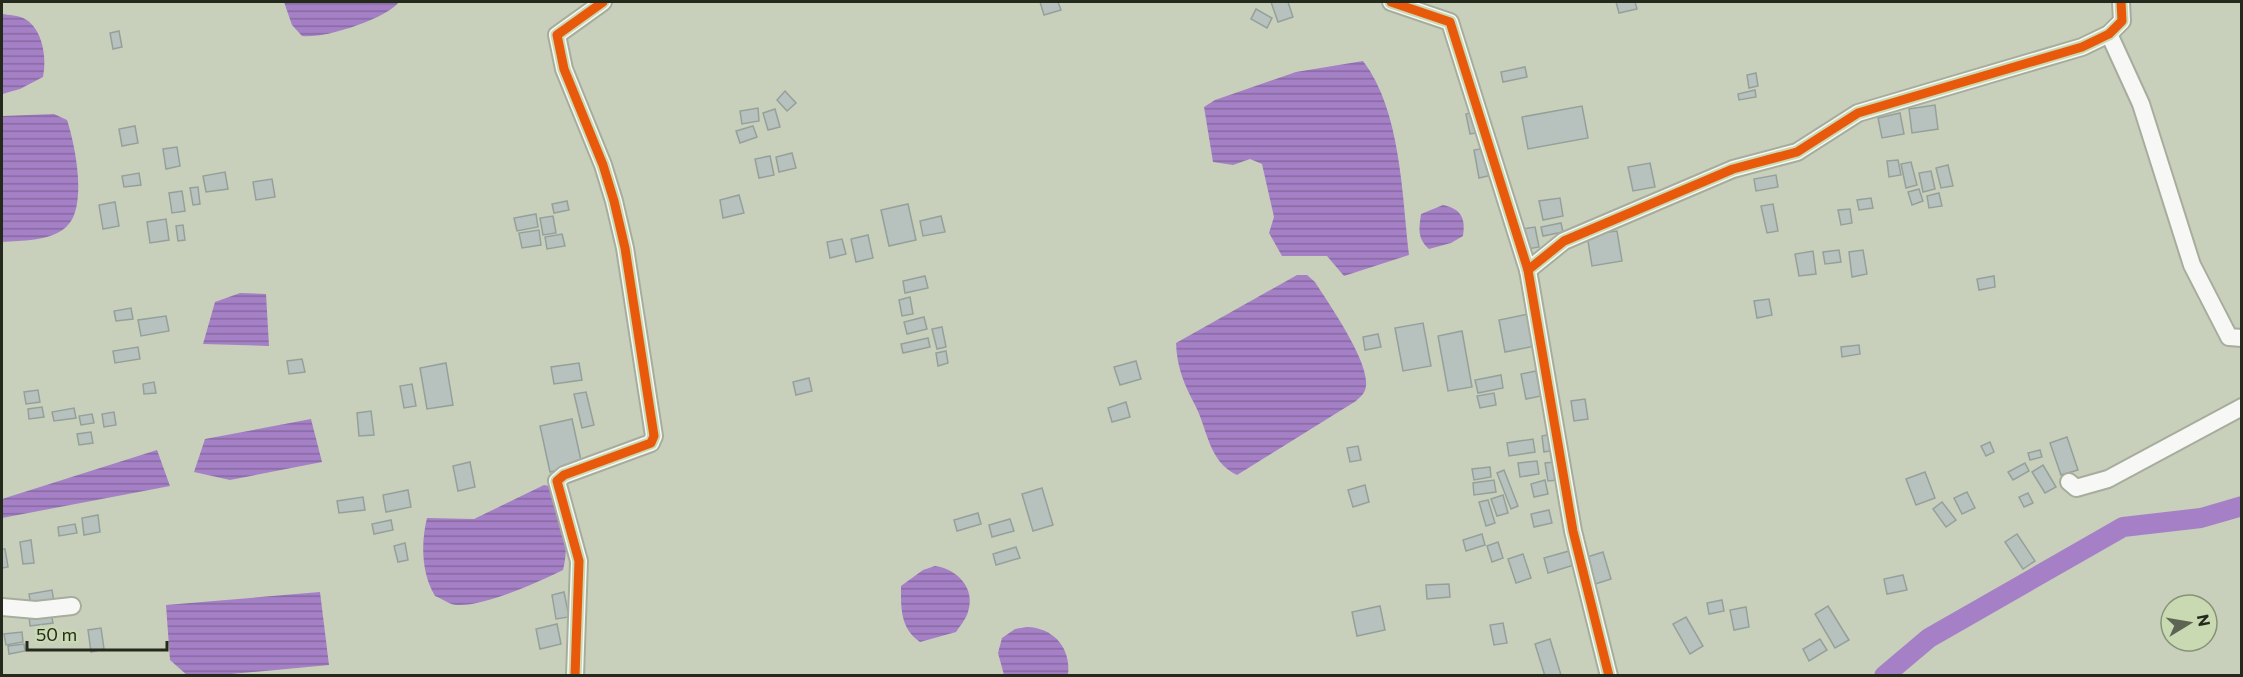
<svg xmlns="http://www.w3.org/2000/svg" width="2243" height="677" viewBox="0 0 2243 677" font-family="Commissioner,sans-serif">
<defs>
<pattern id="water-rules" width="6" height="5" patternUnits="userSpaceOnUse" patternTransform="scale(1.5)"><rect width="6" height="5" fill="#a580c6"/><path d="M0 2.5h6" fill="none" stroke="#8669a0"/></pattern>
</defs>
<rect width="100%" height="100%" fill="#c8d0bb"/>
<g fill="url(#water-rules)">
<path d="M284 2H399C386 19 324 39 302 36L292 25Z"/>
<path d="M2 14C8 15 19 15 25 19 43 29 47 59 43 77L20 89 2 94Z"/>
<path d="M1363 61C1401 110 1402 196 1409 255L1344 276 1327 256H1282L1269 233 1274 217 1262 164 1250 159 1233 165 1213 162 1204 107 1215 100 1296 72Z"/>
<path d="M54 114 67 120C75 144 89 210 65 228 48 242 22 240 2 242V116Z"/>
<path d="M1443 205C1461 209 1466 218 1463 236L1451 243 1429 249C1417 238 1419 229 1421 214Z"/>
<path d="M1297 275H1307L1315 282C1328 303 1374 367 1365 390 1364 394 1359 398 1356 401L1237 475C1208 461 1208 430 1195 405 1184 384 1177 368 1176 343Z"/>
<path d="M240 293 266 294 269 346 203 344 215 302Z"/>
<path d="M311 419 322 462 230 480 194 472 205 439Z"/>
<path d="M157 450 170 486 2 518V499Z"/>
<path d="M544 485 549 486C564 509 570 543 563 570 539 582 483 607 457 605 450 605 441 598 435 596 421 573 421 542 427 518L474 519Z"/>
<path d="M935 566C957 569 976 588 968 612 966 619 960 626 956 632L920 642C900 628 901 608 901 586L923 570Z"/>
<path d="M320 592 329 665 220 675 188 676 170 660 166 605Z"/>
<path d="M1027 627C1054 628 1071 648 1068 675H1004L998 653 1002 638 1015 629Z"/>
</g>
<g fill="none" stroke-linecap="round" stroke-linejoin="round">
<path stroke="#a580c6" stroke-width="20" d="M1884 676 1929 638 2123 527 2201 518 2242 506"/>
</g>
<g fill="#b7c1bd" stroke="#96a09b" stroke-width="1.5">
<path d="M1040 2H1058L1061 10 1044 15Z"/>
<path d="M1271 2H1288L1293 17 1278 22Z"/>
<path d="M1616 2H1635L1637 9 1619 13Z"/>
<path d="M1256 9 1272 18 1267 28 1251 19Z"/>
<path d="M119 31 122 47 113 49 110 33Z"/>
<path d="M1525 67 1527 77 1503 82 1501 72Z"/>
<path d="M1756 73 1758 86 1749 88 1747 75Z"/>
<path d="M1755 90 1756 97 1739 100 1738 94Z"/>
<path d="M785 91 796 103 787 111 777 100Z"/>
<path d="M1935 105 1938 129 1912 133 1909 109Z"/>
<path d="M1582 106 1588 138 1528 149 1522 117Z"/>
<path d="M758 108 759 121 742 124 740 111Z"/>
<path d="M775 109 780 127 768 130 763 113Z"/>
<path d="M1479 111 1483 132 1470 134 1466 114Z"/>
<path d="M1900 113 1904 134 1882 138 1878 118Z"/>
<path d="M135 126 138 143 122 146 119 129Z"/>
<path d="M753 126 757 137 740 143 736 131Z"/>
<path d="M177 147 180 166 166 169 163 149Z"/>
<path d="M1486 148 1492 175 1479 178 1474 150Z"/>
<path d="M792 153 796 168 779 172 776 157Z"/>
<path d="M770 156 774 175 759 178 755 159Z"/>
<path d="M1898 160 1901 175 1889 177 1887 161Z"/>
<path d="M1911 162 1917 185 1906 188 1901 164Z"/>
<path d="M1650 163 1655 187 1633 191 1628 167Z"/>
<path d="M1948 165 1953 186 1941 188 1936 168Z"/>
<path d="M1931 171 1935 189 1923 192 1919 173Z"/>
<path d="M225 172 228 189 206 192 203 176Z"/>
<path d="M139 173 141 185 124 187 122 176Z"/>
<path d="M1776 175 1778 187 1756 191 1754 179Z"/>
<path d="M272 179 275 197 256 200 253 182Z"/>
<path d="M198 187 200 204 193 205 190 188Z"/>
<path d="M1919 189 1923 201 1912 205 1908 192Z"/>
<path d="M182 191 185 211 172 213 169 193Z"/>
<path d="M1939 193 1942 206 1929 208 1927 196Z"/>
<path d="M739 195 744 213 723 218 720 200Z"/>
<path d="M1560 198 1563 216 1543 220 1539 201Z"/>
<path d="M1871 198 1873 208 1859 210 1857 200Z"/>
<path d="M567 201 569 210 554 213 552 204Z"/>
<path d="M115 202 119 226 103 229 99 205Z"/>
<path d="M908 204 916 240 889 246 881 210Z"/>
<path d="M1773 204 1778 231 1767 233 1761 206Z"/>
<path d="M1850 209 1852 223 1841 225 1838 210Z"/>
<path d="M536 214 538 227 517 231 514 218Z"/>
<path d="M553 216 556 233 543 235 540 218Z"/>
<path d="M941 216 945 232 923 236 920 221Z"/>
<path d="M166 219 169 240 150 243 147 222Z"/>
<path d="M1561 223 1563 232 1543 236 1541 227Z"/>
<path d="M183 225 185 240 178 241 176 226Z"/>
<path d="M1535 227 1539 247 1528 249 1523 229Z"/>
<path d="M539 230 541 245 522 248 519 233Z"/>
<path d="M1617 231 1622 261 1592 266 1587 235Z"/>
<path d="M562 234 565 246 547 249 545 237Z"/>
<path d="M868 235 873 258 856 262 851 239Z"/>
<path d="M842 239 846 254 830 258 827 242Z"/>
<path d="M1839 250 1841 262 1825 264 1823 252Z"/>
<path d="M1863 250 1867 274 1852 277 1849 252Z"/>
<path d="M1813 251 1816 274 1799 276 1795 254Z"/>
<path d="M925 276 928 288 905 293 903 281Z"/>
<path d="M1994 276 1995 287 1979 290 1977 279Z"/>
<path d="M910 297 913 314 902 316 899 300Z"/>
<path d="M1769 299 1772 315 1757 318 1754 301Z"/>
<path d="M131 308 133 319 116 321 114 311Z"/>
<path d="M1528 314 1535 346 1505 352 1499 320Z"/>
<path d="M166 316 169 331 141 336 138 320Z"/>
<path d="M924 317 927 329 907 334 904 322Z"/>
<path d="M1423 323 1431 366 1403 371 1395 328Z"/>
<path d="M942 327 946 347 937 349 932 329Z"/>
<path d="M1462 331 1472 387 1448 391 1438 336Z"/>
<path d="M1378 334 1381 347 1365 350 1363 337Z"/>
<path d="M928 338 930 347 903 353 901 344Z"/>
<path d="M1859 345 1860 354 1842 357 1841 347Z"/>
<path d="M138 347 140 359 115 363 113 351Z"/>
<path d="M946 351 948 363 938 366 936 353Z"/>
<path d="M302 359 305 372 289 374 287 361Z"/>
<path d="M1136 361 1141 379 1120 385 1114 367Z"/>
<path d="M446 363 453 405 427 409 420 368Z"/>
<path d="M579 363 582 380 554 384 551 367Z"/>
<path d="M1536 371 1541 396 1526 399 1521 374Z"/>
<path d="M1501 375 1503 388 1478 393 1475 380Z"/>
<path d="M809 378 812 391 796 395 793 382Z"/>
<path d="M154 382 156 393 144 394 143 384Z"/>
<path d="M412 384 416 406 404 408 400 386Z"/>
<path d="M38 390 40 402 26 404 24 392Z"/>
<path d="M586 392 594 425 582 428 574 394Z"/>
<path d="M1494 393 1496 405 1480 408 1477 396Z"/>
<path d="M1585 399 1588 419 1574 421 1571 401Z"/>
<path d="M1126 402 1130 417 1112 422 1108 408Z"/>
<path d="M42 407 44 417 29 419 28 409Z"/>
<path d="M74 408 76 418 54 421 52 412Z"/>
<path d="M371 411 374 435 359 436 357 413Z"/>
<path d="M114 412 116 425 104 427 102 414Z"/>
<path d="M92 414 94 423 81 425 79 416Z"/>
<path d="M572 419 582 465 550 472 540 426Z"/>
<path d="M91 432 93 443 79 445 77 434Z"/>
<path d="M1552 434 1554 450 1544 452 1542 436Z"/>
<path d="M2067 437 2078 470 2061 475 2050 443Z"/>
<path d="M1533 439 1535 452 1509 456 1507 443Z"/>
<path d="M1990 442 1994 452 1986 456 1981 446Z"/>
<path d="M1358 446 1361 460 1350 462 1347 448Z"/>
<path d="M2040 450 2042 457 2030 460 2028 453Z"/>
<path d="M1537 461 1539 474 1520 477 1518 463Z"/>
<path d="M470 462 475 487 458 491 453 466Z"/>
<path d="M1555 462 1558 480 1548 481 1545 463Z"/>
<path d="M2025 463 2029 471 2013 480 2008 472Z"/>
<path d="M2043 465 2056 487 2045 493 2032 472Z"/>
<path d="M1490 467 1491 477 1474 480 1472 469Z"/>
<path d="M1504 470 1518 506 1511 509 1497 473Z"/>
<path d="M1925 472 1935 498 1916 505 1906 479Z"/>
<path d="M1494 480 1496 492 1474 495 1473 483Z"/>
<path d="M1545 480 1548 494 1534 497 1531 484Z"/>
<path d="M1365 485 1369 502 1353 507 1348 490Z"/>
<path d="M1042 488 1053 525 1033 531 1022 494Z"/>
<path d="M408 490 411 507 386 512 383 495Z"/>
<path d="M1967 492 1975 508 1962 514 1954 498Z"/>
<path d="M2028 493 2033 503 2024 507 2019 497Z"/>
<path d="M1503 495 1508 513 1497 516 1491 499Z"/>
<path d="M363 497 365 510 339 513 337 501Z"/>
<path d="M1488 500 1495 523 1486 526 1479 502Z"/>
<path d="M1942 502 1956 520 1946 527 1933 509Z"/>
<path d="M1549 510 1552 523 1534 527 1531 514Z"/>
<path d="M978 513 981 524 957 531 954 520Z"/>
<path d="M98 515 100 532 84 535 82 518Z"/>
<path d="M1010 519 1014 531 992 537 989 525Z"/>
<path d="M391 520 393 530 374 534 372 524Z"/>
<path d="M75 524 77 533 59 536 58 527Z"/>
<path d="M1482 534 1485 545 1466 551 1463 540Z"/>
<path d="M2017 534 2035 561 2023 569 2005 542Z"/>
<path d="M31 540 34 563 23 564 20 542Z"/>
<path d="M1498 542 1503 558 1492 562 1487 546Z"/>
<path d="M405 543 408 560 398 562 394 546Z"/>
<path d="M1016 547 1020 558 996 565 993 554Z"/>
<path d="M2 549H5L8 567 2 568Z"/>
<path d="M1569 551 1574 565 1548 573 1544 558Z"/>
<path d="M1603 552 1611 579 1592 585 1584 558Z"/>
<path d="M1523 554 1531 578 1516 583 1508 559Z"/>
<path d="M1903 575 1907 590 1887 594 1884 579Z"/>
<path d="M1449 584 1450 597 1427 599 1426 585Z"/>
<path d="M52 590 54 602 31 606 29 594Z"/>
<path d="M564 592 569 617 556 619 552 595Z"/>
<path d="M1722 600 1724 611 1709 614 1707 603Z"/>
<path d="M1380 606 1385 630 1357 636 1352 612Z"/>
<path d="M1828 606 1849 640 1835 648 1815 614Z"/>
<path d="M1746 607 1749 627 1734 630 1730 610Z"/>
<path d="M51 613 53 623 30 626 29 616Z"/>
<path d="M1686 617 1703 646 1690 654 1673 624Z"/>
<path d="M1503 623 1507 643 1494 645 1490 625Z"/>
<path d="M557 624 561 644 540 649 536 629Z"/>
<path d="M101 628 104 649 91 652 88 630Z"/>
<path d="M22 632 23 642 6 645 4 634Z"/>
<path d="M1550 639 1561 675 1558 676H1545L1535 644Z"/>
<path d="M1820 639 1827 650 1809 661 1803 649Z"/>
<path d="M24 644 25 651 9 654 8 646Z"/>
</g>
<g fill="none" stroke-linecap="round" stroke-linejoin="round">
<g stroke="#a6ad9d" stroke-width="20">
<g id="minor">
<path d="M1391 2 1450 22 1528 270 1573 531 1609 676"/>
<path d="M2109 34 2141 104 2192 265 2229 337 2242 338"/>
<path d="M1528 270 1564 241 1733 169 1797 152 1858 113 2082 47 2109 34 2122 21 2121 2"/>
<path d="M2069 482 2076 488 2108 479 2242 407"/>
<path d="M2 607 36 610 72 606"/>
<path d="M575 676 579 561 557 481 564 475 651 443 654 436 625 248 614 201 603 165 564 69 557 35 603 2"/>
</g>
</g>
<use href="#minor" stroke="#f7f8f5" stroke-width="16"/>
<g stroke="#c9d9b2" stroke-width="13">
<g id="cycleway">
<path d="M1391 2 1450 22 1528 270 1573 531 1609 676"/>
<path d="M1528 270 1564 241 1733 169 1797 152 1858 113 2082 47 2109 34 2122 21 2121 2"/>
<path d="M575 676 579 561 557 481 564 475 651 443 654 436 625 248 614 201 603 165 564 69 557 35 603 2"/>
</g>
</g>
<use href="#cycleway" stroke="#e8590c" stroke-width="9"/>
</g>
<rect width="2243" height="677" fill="none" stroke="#242a1b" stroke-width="6"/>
<g transform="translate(2189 623) rotate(79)"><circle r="28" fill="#c9d9b2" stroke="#879376" stroke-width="1.5"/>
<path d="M0-4.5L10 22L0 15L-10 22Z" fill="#5d6453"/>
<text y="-9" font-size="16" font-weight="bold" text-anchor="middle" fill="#242a1b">N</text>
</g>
<path d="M27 641v9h140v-9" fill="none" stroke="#242a1b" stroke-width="3"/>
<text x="36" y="641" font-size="18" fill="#242a1b" stroke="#c9d9b2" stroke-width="4.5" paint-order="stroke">50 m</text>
</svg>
